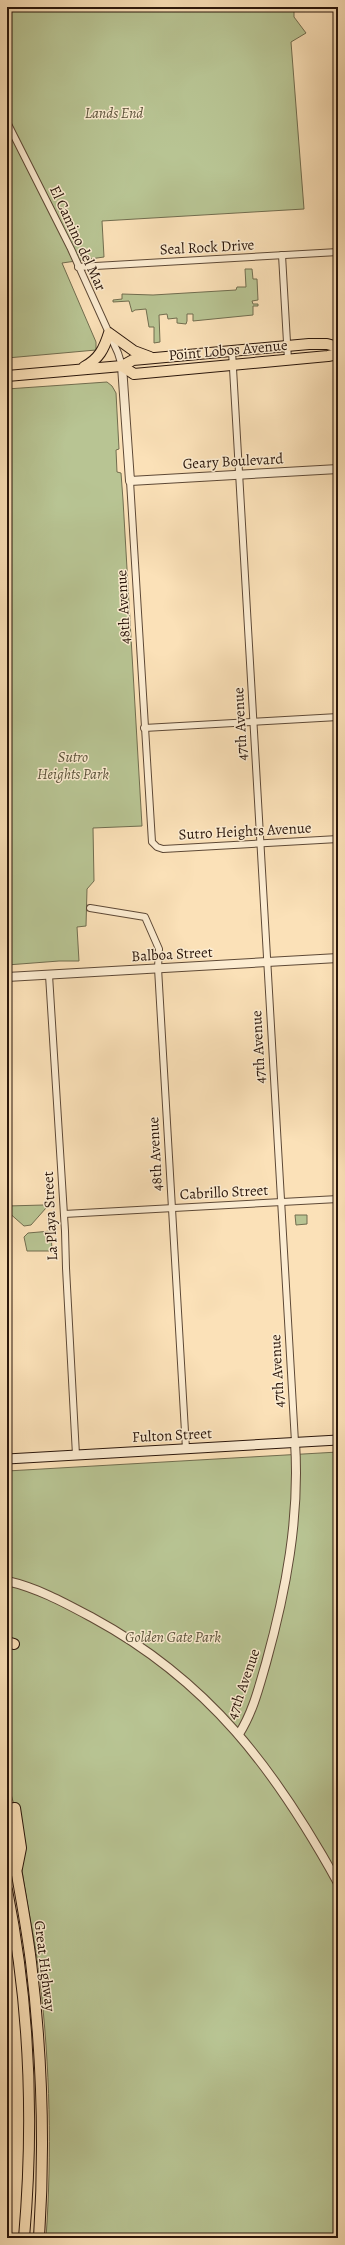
<svg xmlns="http://www.w3.org/2000/svg" width="345" height="2245" viewBox="0 0 345 2245" font-family="Alegreya,serif">
<rect width="100%" height="100%" fill="#fbe1b8"/>
<filter id="stains"><feTurbulence type="fractalNoise" baseFrequency=".005" numOctaves="4"/><feColorMatrix values="0 0 0 0 .2 0 0 0 0 .09 0 0 0 0 .02 0 0 0 .5 -.17"/></filter>
<radialGradient id="worn" r=".72"><stop offset=".6" stop-color="#630" stop-opacity="0"/><stop offset="1" stop-color="#630" stop-opacity=".3"/></radialGradient>
<g fill="#b8c493" stroke="#716d4f">
<path d="M7 7H294V17L306 33 291 42 304 209 102 221 104 257 62 263 96 342V350L7 358Z"/>
<path d="M245 269H252L253 279H257L258 300 252 301 253 304H258V306H253V315L193 321V314H187V321L186 324 177 323V318L168 319 167 314 159 315 160 342 154 343V327H149L146 309 135 310 132 312 129 301 113 302V300L122 299V294L153 295 236 290 237 287H246Z"/>
<path d="M107 382 112 386 116 393 119 449 116 450 117 472 121 473 123 500 142 826 93 828 94 881 87 889 86 926 77 927 79 961H59L7 965V389Z"/>
<path d="M44 1205 46 1208 31 1225 24 1226 7 1211V1206Z"/>
<path d="M295 1215H307V1224L296 1225Z"/>
<path d="M51 1231 52 1251H27L24 1237 28 1233Z"/>
<path d="M338 1452V2238H46C52 2153 50 2066 40 1981 36 1944 27 1907 22 1870 22 1863 25 1856 24 1849 22 1824 11 1801 7 1776V1471Z"/>
</g>
<g fill="none" stroke-linecap="round" stroke-linejoin="round">
<g stroke="#5e4936" stroke-width="8">
<g id="minor">
<path d="M7 122 71 249 118 353 122 366"/>
<path d="M282 255 288 360"/>
<path d="M78 267 338 252"/>
<path d="M232 351 295 1442"/>
<path d="M130 481 152 842 157 847 163 849 338 839"/>
<path d="M144 728 338 717"/>
<path d="M90 908 145 917 159 949 158 968 186 1449"/>
<path d="M49 975 65 1231 66 1268 76 1455"/>
<path d="M64 1214 338 1199"/>
</g>
</g>
<g stroke="#5e4936" stroke-width="10">
<g id="tertiary">
<path d="M122 366 130 481 338 469"/>
<path d="M7 977 338 958"/>
<path d="M7 1581C38 1588 65 1603 93 1618 209 1681 275 1769 338 1883"/>
<path d="M239 1734C253 1712 259 1687 266 1663 286 1591 300 1517 295 1442"/>
</g>
</g>
<g stroke="#2a160b" stroke-width="11">
<path id="secondary" d="M7 1459 338 1440"/>
</g>
<g stroke="#2a160b" stroke-width="12">
<g id="primary">
<path d="M122 366 134 374 328 356 338 354"/>
<path d="M84 367C99 359 104 349 109 333L134 351 150 357"/>
<path d="M7 376 122 366 133 360 309 344H327L338 347"/>
<path d="M7 1642 14 1644"/>
<path d="M7 1809 15 1808 21 1848 17 1868"/>
<path d="M7 1818C15 1866 25 1914 31 1962 42 2054 45 2146 39 2238"/>
<path d="M7 1890C30 2005 34 2122 24 2238"/>
</g>
</g>
<use href="#minor" stroke="#fcecd1" stroke-width="6"/>
<use href="#tertiary" stroke="#fcecd1" stroke-width="8"/>
<use href="#secondary" stroke="#fcecd1" stroke-width="9"/>
<use href="#primary" stroke="#fbe1b8" stroke-width="10"/>
</g>
<g text-anchor="middle" dominant-baseline="central" stroke-width="3" stroke-linejoin="round" paint-order="stroke">
<g font-size="15" font-style="italic" fill="#5c533b" stroke="#fcecd1">
<text x="114" y="113">Lands End</text>
<text x="73" y="757">Sutro<tspan x="73" dy="17">Heights Park</tspan></text>
<text x="173" y="1637">Golden Gate Park</text>
</g>
<g font-size="15" fill="#2a160b" stroke="#fcecd1">
<text transform="translate(78 238) rotate(65)">El Camino del Mar</text>
<text transform="translate(207 247) rotate(-3)">Seal Rock Drive</text>
<text transform="translate(228 350) rotate(-5)">Point Lobos Avenue</text>
<text transform="translate(233 461) rotate(-3)">Geary Boulevard</text>
<text transform="translate(123 607) rotate(-93)">48th Avenue</text>
<text transform="translate(240 724) rotate(-93)">47th Avenue</text>
<text transform="translate(245 831) rotate(-3)">Sutro Heights Avenue</text>
<text transform="translate(172 954) rotate(-3)">Balboa Street</text>
<text transform="translate(258 1047) rotate(-93)">47th Avenue</text>
<text transform="translate(155 1154) rotate(-93)">48th Avenue</text>
<text transform="translate(224 1192) rotate(-3)">Cabrillo Street</text>
<text transform="translate(50 1216) rotate(-93)">La Playa Street</text>
<text transform="translate(277 1371) rotate(-93)">47th Avenue</text>
<text transform="translate(172 1435) rotate(-3)">Fulton Street</text>
<text transform="translate(243 1684) rotate(-71)">47th Avenue</text>
<text transform="translate(45 1966) rotate(83)">Great Highway</text>
</g>
</g>
<rect width="345" height="2245" fill="none" stroke="#fbe1b8" stroke-width="24"/>
<rect x="8" y="8" width="329" height="2229" fill="none" stroke="#2a160b" stroke-width="2"/>
<rect x="12" y="12" width="321" height="2221" fill="none" stroke="#2a160b"/>
<rect width="100%" height="100%" filter="url(#stains)"/>
<rect width="100%" height="100%" fill="url(#worn)"/>
</svg>
